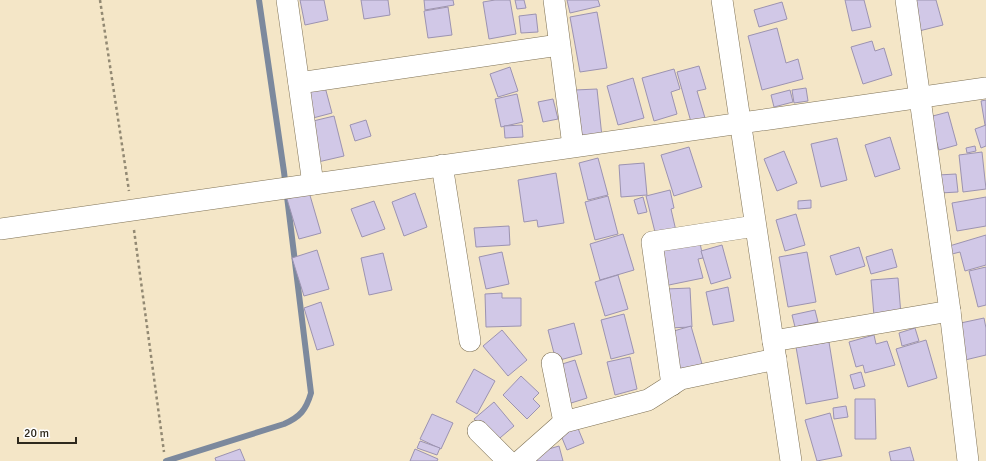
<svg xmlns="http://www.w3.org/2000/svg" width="986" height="461" viewBox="0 0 986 461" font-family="Signika,sans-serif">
<rect width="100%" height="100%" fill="#f4e6c7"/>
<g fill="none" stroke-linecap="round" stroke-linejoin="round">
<path stroke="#7c899d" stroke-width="6" d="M166 461 284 424C300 417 306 410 311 393L284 172 259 0"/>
</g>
<g fill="#d1c8e7" stroke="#9c93b1">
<path d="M300 0H324L328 20 305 25Z"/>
<path d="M361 0H388L390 15 364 19Z"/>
<path d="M424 0H453L454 5 425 10Z"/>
<path d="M495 0H510L516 34 489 39 483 2Z"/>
<path d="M515 0H524L526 8 517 9Z"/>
<path d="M567 0H598L600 6 570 13Z"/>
<path d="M845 0H864L871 27 852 31Z"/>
<path d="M911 0H936L943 25 919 31Z"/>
<path d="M782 2 787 19 759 27 754 10Z"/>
<path d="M448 7 452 35 428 38 424 11Z"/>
<path d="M597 12 607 68 580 72 570 17Z"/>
<path d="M536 14 538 32 521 33 519 16Z"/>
<path d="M777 28 786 63 798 59 803 79 762 90 748 36Z"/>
<path d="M872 41 875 51 884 48 892 75 863 84 851 47Z"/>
<path d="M699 66 706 89 697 91 705 118 691 122 677 72Z"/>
<path d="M510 67 518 91 498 97 490 74Z"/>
<path d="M674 69 680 89 671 92 677 114 654 121 642 78Z"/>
<path d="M633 78 644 118 618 125 607 86Z"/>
<path d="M325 87 332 113 313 118 306 92Z"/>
<path d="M806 88 808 101 794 103 792 90Z"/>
<path d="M597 89 602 137 579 139 575 90Z"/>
<path d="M790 90 793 102 774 107 771 95Z"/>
<path d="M517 94 523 122 501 127 495 99Z"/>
<path d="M553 99 558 119 543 122 538 102Z"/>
<path d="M986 100V125H985L981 101Z"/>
<path d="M948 112 957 145 939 150 929 117Z"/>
<path d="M334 116 344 156 318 162 309 122Z"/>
<path d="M366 120 371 136 355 141 350 125Z"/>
<path d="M522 125 523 137 505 138 504 126Z"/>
<path d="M986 125V146L981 148 975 129Z"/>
<path d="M890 137 900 169 875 177 865 145Z"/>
<path d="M837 138 847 180 821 187 811 144Z"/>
<path d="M975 146 976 151 967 153 966 148Z"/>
<path d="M689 147 702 187 674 196 661 155Z"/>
<path d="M784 151 797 183 777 191 764 159Z"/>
<path d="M982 152 986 189 963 192 959 155Z"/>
<path d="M598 158 608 195 588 200 579 163Z"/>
<path d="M644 163 647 195 621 197 619 165Z"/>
<path d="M556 173 564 223 538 227 537 220 524 222 518 180Z"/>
<path d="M956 174 958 192 940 193 938 175Z"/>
<path d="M670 190 674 208 671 209 676 231 656 236 646 196Z"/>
<path d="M309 192 321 233 299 239 287 199Z"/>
<path d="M415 193 427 227 404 236 392 202Z"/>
<path d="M608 196 618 234 595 240 585 202Z"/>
<path d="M643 197 647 212 638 214 634 200Z"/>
<path d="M986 197V226L957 231 952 203Z"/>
<path d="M811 200V208L798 209V201Z"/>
<path d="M374 201 385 229 362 237 351 209Z"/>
<path d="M796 214 805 245 785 251 776 220Z"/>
<path d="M509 226 510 245 476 247 474 228Z"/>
<path d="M623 234 634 270 600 280 590 244Z"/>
<path d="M986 235V265L965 271 960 252 948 255 946 247Z"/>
<path d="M700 243 703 258 698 259 703 278 664 286 656 252Z"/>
<path d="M722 245 731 278 711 284 701 251Z"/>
<path d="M859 247 865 266 836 275 830 256Z"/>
<path d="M892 249 897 267 871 274 866 257Z"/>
<path d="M317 250 329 289 304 296 292 258Z"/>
<path d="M502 252 509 284 486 289 479 257Z"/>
<path d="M807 252 816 302 788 307 779 257Z"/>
<path d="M383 253 392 290 369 295 361 258Z"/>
<path d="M986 267V305L978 307 969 271Z"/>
<path d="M618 275 628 309 605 316 595 282Z"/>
<path d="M898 278 901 315 874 316 871 280Z"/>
<path d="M728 287 734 321 713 325 706 292Z"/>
<path d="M690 288 692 327 667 328 666 289Z"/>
<path d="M502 293V298H521V326L486 327 485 294Z"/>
<path d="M321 302 334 345 317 350 304 308Z"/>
<path d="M815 310 818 322 795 327 792 315Z"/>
<path d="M624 314 634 353 611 359 601 320Z"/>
<path d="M984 318 986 328V355L965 360 956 324Z"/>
<path d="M574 323 582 354 556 361 548 330Z"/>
<path d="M691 326 702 364 678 371 667 333Z"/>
<path d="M915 328 919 341 902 346 899 333Z"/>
<path d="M502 330 527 360 508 376 483 346Z"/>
<path d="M874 335 876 344 887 341 895 365 865 373 863 365 856 367 849 342Z"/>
<path d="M926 340 937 378 908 387 896 349Z"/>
<path d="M829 342 838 398 806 404 796 347Z"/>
<path d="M630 357 637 389 615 395 607 362Z"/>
<path d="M575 360 587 398 568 404 556 366Z"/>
<path d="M474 369 495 381 477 414 456 402Z"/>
<path d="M861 372 865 386 854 389 850 375Z"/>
<path d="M521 376 539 393 533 399 540 406 527 419 503 395Z"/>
<path d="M855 399H875L876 439H855Z"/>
<path d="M494 402 514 426 494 443 474 419Z"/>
<path d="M846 406 848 417 834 419 833 408Z"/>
<path d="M830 413 842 456 817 461 805 420Z"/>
<path d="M432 414 453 423 441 449 420 439Z"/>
<path d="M577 426 584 443 567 450 560 433Z"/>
<path d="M420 441 440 448 437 455 417 448Z"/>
<path d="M559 446 563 461H537L535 453Z"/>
<path d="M910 447 914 461H891L889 452Z"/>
<path d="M240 449 245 461H216L215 458Z"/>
<path d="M415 449 438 459 437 461H410Z"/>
</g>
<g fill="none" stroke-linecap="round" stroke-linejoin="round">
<g stroke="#7f7256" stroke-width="22">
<g id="minor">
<path d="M287 0 313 184"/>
<path d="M554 0 573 146"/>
<path d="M722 0 791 461"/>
<path d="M906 0 950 311 968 461"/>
<path d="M299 83 559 45"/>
<path d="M442 165 470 341"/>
<path d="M0 229 986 88"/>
<path d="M773 341 950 311"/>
<path d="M552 363 564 422"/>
<path d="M672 385 652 242 755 226"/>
<path d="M478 431 508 461"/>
<path d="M520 461 564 422 648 400 681 379 776 359"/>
</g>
</g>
<g stroke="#928973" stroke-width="2.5" stroke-dasharray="3 3" stroke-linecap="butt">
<path d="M100 0 129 191"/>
<path d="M134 230 164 452"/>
</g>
<use href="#minor" stroke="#fff" stroke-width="21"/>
</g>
<path d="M18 437v6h58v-6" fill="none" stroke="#2e291d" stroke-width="2"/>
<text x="24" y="437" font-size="12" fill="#2e291d" stroke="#ffffff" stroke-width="3" paint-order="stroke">20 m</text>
</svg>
